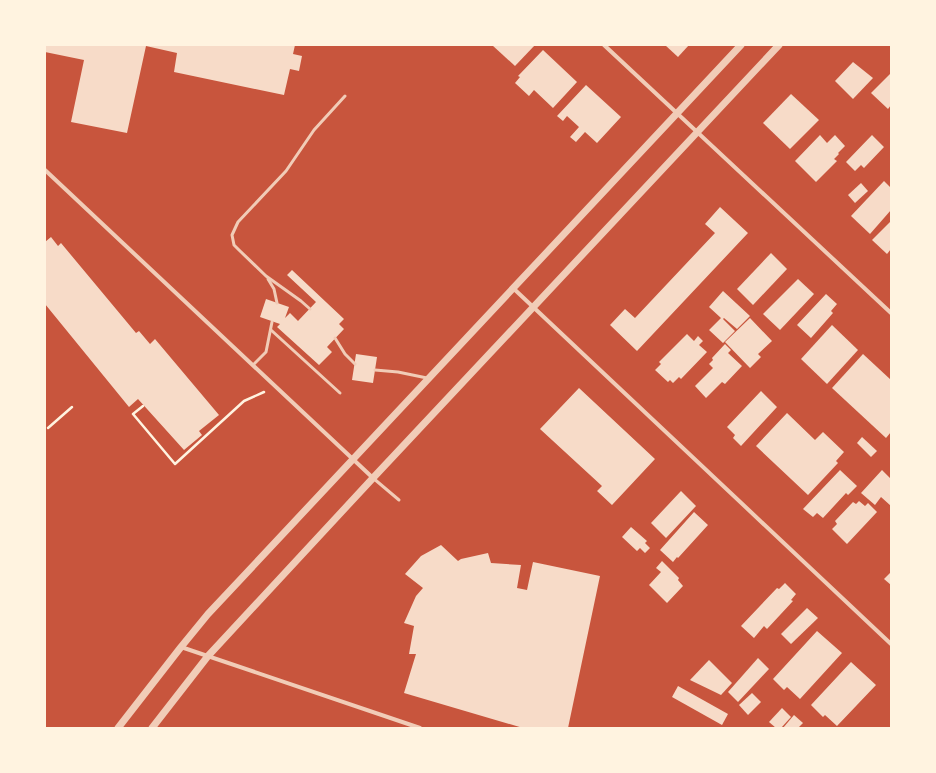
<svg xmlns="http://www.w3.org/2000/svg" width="936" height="773" viewBox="0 0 936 773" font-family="'Fira Sans',sans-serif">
<rect width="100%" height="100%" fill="#c8553d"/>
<g fill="#f7dbc8">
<path d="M45 45H295L293 54 302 56 299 71 290 69 284 95 174 72 177 53 146 46 127 133 71 122 84 60 45 52Z"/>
<path d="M492 45H535L515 66Z"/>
<path d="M665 45H689L678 57Z"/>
<path d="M543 50 577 82 553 108 534 90 529 96 515 83 520 77 518 76Z"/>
<path d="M853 62 873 78 853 99 835 81Z"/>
<path d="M891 73V105L888 109 871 93Z"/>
<path d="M586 85 621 117 597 143 585 132 576 142 570 137 579 127 567 116 563 121 557 116Z"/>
<path d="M791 94 819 120 790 149 763 123Z"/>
<path d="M820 135 827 143 835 135 845 146 838 153 839 154 834 159 837 161 816 182 795 161Z"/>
<path d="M872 135 884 147 864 168 861 165 855 171 846 162Z"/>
<path d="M884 181 891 188V210L870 234 851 216Z"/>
<path d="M861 183 868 191 855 203 848 195Z"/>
<path d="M720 207 748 233 637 351 610 325 625 309 635 318 715 233 705 224Z"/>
<path d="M891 221V249L887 254 872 240Z"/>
<path d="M51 237 58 246 61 243 136 333 139 331 150 344 155 339 219 415 199 431 202 435 184 450 138 399 129 407 45 304V242Z"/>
<path d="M771 253 787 269 753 305 737 289Z"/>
<path d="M292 270 344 319 339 324 344 329 327 347 332 352 319 365 277 327 280 324 260 317 266 299 289 307 285 318 290 313 298 321 316 302 287 275Z"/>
<path d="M798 279 814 294 780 330 763 314Z"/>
<path d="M723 291 750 316 737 329 724 318 723 319 735 331 723 343 709 330 721 318 709 307Z"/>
<path d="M826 294 837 304 831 311 833 313 811 338 797 325Z"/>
<path d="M750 318 772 341 758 354 761 357 750 368 725 342Z"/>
<path d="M832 325 858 350 827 384 801 359Z"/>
<path d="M687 334 694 341 698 336 703 341 699 345 707 352 681 379 679 377 673 383 670 380 668 382 655 370 661 364 659 362Z"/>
<path d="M725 344 731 350 728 353 742 366 725 384 722 382 706 398 695 386 713 368 709 364 713 360 712 358Z"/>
<path d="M356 354 377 357 373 383 352 380Z"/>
<path d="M863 354 891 380V432L886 438 832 388Z"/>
<path d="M579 388 655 459 612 505 597 491 602 486 540 429Z"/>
<path d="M761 391 777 407 741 446 733 438 735 435 727 427Z"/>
<path d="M787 413 815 440 823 432 844 452 836 461 838 463 808 495 756 446Z"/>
<path d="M862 437 877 451 871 457 857 443Z"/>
<path d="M840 470 857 486 848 495 846 493 823 518 817 513 813 517 803 509Z"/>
<path d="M882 470 891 479V506L881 497 875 505 861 493Z"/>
<path d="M681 491 696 506 666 538 651 523Z"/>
<path d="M859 501 865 506 868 503 877 512 847 544 832 529 837 524 835 521 853 502 856 504Z"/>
<path d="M694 512 708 525 678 558 677 557 673 562 660 550Z"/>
<path d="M631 527 647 541 645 543 650 548 645 553 640 548 637 551 622 537Z"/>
<path d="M441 545 458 561 461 559 488 553 491 563 521 565 517 588 527 590 533 562 600 576 568 728H523L404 693 416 654H409L414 626 404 623 416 596 423 588 405 574 421 556Z"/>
<path d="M662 561 679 578 678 580 683 586 667 603 649 585 661 572 656 568Z"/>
<path d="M891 572V585L884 579Z"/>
<path d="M785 583 796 594 791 600 793 601 767 629 764 626 754 638 741 626 777 588 779 589Z"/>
<path d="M807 608 818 618 791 644 781 634Z"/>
<path d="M817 631 842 653 800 699 787 687 784 690 773 679Z"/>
<path d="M758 658 769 669 738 702 728 692Z"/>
<path d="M709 660 732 683 721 695 690 680Z"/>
<path d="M851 662 876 685 837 726 825 715 823 717 811 705Z"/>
<path d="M678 686 728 714 722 725 672 697Z"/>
<path d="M752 693 761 702 748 715 739 705Z"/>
<path d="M782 708 791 717 781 728H776L769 722Z"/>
<path d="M794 715 803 723 798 728H783Z"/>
</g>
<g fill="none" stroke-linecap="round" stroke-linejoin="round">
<g stroke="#fff3e0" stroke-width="2.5">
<path d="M143 406 133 414 175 464 244 401 264 392"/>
<path d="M48 428 72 407"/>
</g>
<g stroke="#f1ccb7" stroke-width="3">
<path d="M268 279 274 289 277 303"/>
<path d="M310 309 301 301 266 276 239 250 234 245 232 235 238 222 286 171 314 130 345 96"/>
<path d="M271 330 340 393"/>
<path d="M335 338 345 354 355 364"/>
<path d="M253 365 266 352 272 322"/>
<path d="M375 370 398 372 427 378"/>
<path d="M373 478 399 500"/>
</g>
<g stroke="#f1ccb7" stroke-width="4">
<path d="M604 45 891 313"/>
<path d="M45 170 373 478"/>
<path d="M513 288 891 644"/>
<path d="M181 647 420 728"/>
</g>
<g stroke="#f1ccb7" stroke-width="7">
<path d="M118 728 181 647 208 614 741 45"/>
<path d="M152 728 208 656 373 478 779 45"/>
</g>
</g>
<rect width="936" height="773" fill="none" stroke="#fff3e0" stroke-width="92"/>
</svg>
